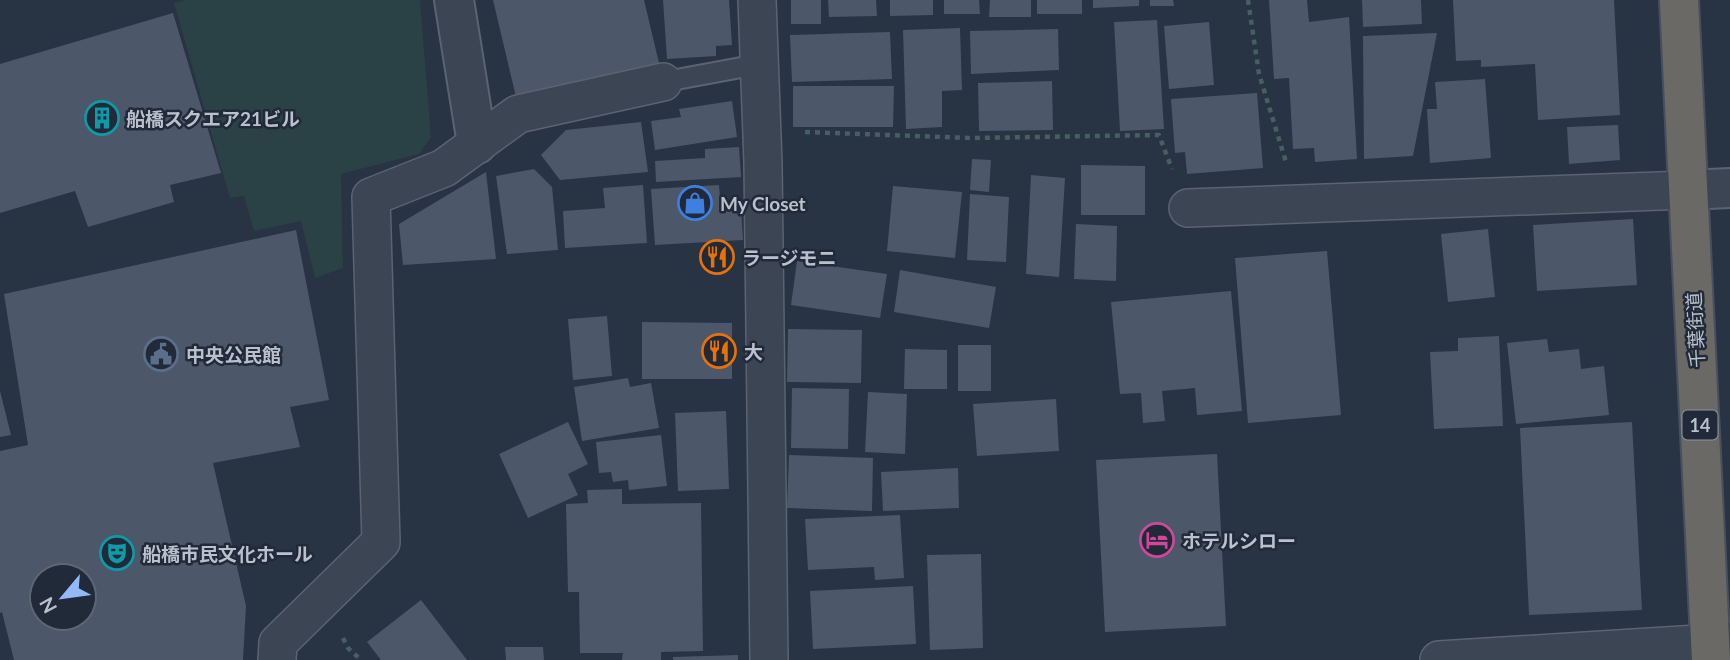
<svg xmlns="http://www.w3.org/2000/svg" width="1730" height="660" viewBox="0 0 1730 660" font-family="Lato,'Noto Sans JP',sans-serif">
<rect width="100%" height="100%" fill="#283344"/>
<path fill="#2a4145" d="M185 0H420L431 137 419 154 341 174 343 268 315 278 301 221 254 231 244 196 230 198 174 3Z"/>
<g fill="#4c576a" fill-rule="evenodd">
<path d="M493 0H644L659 63 516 97Z"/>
<path d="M663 0H729L732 45 716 46V56L667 59Z"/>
<rect x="791" y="0" width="30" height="24"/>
<path d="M828 0H876L877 16 829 17Z"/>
<path d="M890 0H933V15L890 16Z"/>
<path d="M944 0H979L980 14H944Z"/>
<path d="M990 0H1031V17H989Z"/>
<rect x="1037" y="0" width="45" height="14"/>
<path d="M1093 0H1139V6L1093 8Z"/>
<path d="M1150 0H1173L1174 6H1150Z"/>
<path d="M1269 0H1307L1309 22 1349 17 1357 159 1315 162 1314 148 1293 149 1289 78 1274 79Z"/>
<path d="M1362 0H1421L1422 24 1363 27Z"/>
<path d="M1453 0H1614L1620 115 1538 120 1535 64 1481 67V60L1456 61Z"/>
<path d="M173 13 221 173 170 185 174 202 88 227 75 191 0 213V64Z"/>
<path d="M1157 20 1164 129 1120 131 1114 22Z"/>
<path d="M1209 22 1214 85 1169 89 1164 26Z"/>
<path d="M960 28 962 90 942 91V127L906 129 903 30Z"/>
<path d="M1058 29 1059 70 971 74 970 31Z"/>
<path d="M890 32 892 79 792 82 790 35Z"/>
<path d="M1437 33 1413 156 1364 159 1363 36Z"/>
<path d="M1485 79 1491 158 1430 163 1427 109H1437L1435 82Z"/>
<path d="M1052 81 1053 130 979 131 978 83Z"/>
<path d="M793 86H894L893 127H793Z"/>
<path d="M1257 93 1263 168 1187 174 1185 152 1175 153 1171 99Z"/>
<path d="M732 101 737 137 655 150 651 121 681 117 679 109Z"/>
<path d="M641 122 648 172 560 180 541 155 566 130Z"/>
<path d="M1618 125 1620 160 1569 164 1567 127Z"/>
<path d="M739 147 741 177 656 182 655 161 705 158V149Z"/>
<path d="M972 159 991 160 989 192 970 190Z"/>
<path d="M1081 165 1145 166V215H1081Z"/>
<path d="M534 169 552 187 558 250 507 254 496 176Z"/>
<path d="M486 172 496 259 403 265 399 224Z"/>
<path d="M1031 175 1065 178 1059 277 1026 274Z"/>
<path d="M643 185 647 243 565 248 563 211 605 208 603 188Z"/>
<path d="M719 185 721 211 741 209 743 240 655 245 651 189Z"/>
<path d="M893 186 962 192 955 258 887 251Z"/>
<path d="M970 194 1009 197 1006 262 967 260Z"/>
<path d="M1633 219 1637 285 1537 291 1533 225Z"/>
<path d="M1076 224 1117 226 1116 281 1074 279Z"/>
<path d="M1488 229 1495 297 1448 302 1441 234Z"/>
<path d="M296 230 329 400 290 407 300 447 213 463 246 606 243 660H14L2 612 0 613V451L28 445 4 294ZM42 576H84V618H42Z"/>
<path d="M1327 251 1341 415 1248 423 1235 258Z"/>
<path d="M797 261 887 274 880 318 791 305Z"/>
<path d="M900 270 996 287 989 328 894 312Z"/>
<path d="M1231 291 1242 411 1197 415 1195 388 1162 391 1165 421 1143 423 1141 393 1120 394 1111 302Z"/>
<path d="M607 316 612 376 573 380 568 319Z"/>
<path d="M642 322 732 323V379H642Z"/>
<path d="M788 329 862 330 861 383 787 382Z"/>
<path d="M1499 336 1503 426 1434 429 1430 352 1458 351V338Z"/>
<path d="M1547 339 1549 352 1579 349 1581 369 1604 366 1609 415 1516 424 1507 343Z"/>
<rect x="958" y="345" width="33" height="46"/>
<path d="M905 349 947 350V389H904Z"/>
<path d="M628 378 630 387 651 383 659 428 582 441 574 387Z"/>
<path d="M792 388 849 389 848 449 791 448Z"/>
<path d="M0 391 11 435 0 437Z"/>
<path d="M868 392 907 394 905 454 865 452Z"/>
<path d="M1056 399 1059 451 977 456 973 404Z"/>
<path d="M726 411 729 489 678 491 675 413Z"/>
<path d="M568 422 588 464 568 474 578 495 528 518 499 454Z"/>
<path d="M1632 422 1642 610 1529 615 1520 428Z"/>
<path d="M661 435 667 486 629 490 628 480 613 482 611 472 599 473 596 442Z"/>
<path d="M1217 454 1226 626 1105 632 1096 460Z"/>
<path d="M789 455 873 458 872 511 787 508Z"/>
<path d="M958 468 959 508 883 511 881 472Z"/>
<path d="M622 489V504L701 503 703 651 661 652V660H622L623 653H580L579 592H568L566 504 588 503 587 490Z"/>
<path d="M900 515 904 578 875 580 874 567 808 570 805 519Z"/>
<path d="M981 554 983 648 930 650 927 555Z"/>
<path d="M913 586 916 644 813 649 810 591Z"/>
<path d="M421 600 467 660H381L367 642Z"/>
<path d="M505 647H543L544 660H506Z"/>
<path d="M738 655V660H673V657Z"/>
</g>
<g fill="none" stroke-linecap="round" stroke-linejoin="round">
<g stroke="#5b6371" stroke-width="23">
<path id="service" d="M663 82 760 64"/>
</g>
<g stroke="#5b6371" stroke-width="40">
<g id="minor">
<path d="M757 0 763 163 769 660"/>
<path d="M1188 208 1687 190"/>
<path d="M277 660 278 643 381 542 371 197 444 168 518 114 663 82"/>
<path d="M1439 660 1730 642"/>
</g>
</g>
<g stroke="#5b6371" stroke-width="42">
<g id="tertiary">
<path d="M454 0 477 144"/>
<path d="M1687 190 1730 188"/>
</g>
</g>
<g stroke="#47505e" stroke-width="42">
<path id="trunk" d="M1679 0 1711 660"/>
</g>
<g stroke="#485e61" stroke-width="4.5" stroke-dasharray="5 5" stroke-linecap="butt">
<path d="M1248 0 1259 74 1286 162"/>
<path d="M805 132 971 138 1159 135 1172 169"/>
<path d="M343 638 348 648 361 660"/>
</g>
<use href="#service" stroke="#3c4554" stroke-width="19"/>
<use href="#minor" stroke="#3c4554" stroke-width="37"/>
<use href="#tertiary" stroke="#3c4554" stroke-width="38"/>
<use href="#trunk" stroke="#6a6966" stroke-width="38"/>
</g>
<defs>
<g id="building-ring" transform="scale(1.75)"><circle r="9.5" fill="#212a39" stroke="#0f9aa8" stroke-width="1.5"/><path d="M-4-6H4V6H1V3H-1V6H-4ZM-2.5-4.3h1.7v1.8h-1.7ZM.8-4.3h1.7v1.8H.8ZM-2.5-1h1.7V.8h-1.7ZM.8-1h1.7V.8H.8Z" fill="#0f9aa8"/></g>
<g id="shop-ring" transform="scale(1.75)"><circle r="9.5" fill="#212a39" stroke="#3f7fe0" stroke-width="1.5"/><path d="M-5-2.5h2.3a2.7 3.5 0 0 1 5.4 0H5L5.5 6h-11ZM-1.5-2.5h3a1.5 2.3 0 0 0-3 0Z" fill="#3f7fe0"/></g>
<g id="restaurant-ring" transform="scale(1.75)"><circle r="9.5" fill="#212a39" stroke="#e8710a" stroke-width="1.5"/><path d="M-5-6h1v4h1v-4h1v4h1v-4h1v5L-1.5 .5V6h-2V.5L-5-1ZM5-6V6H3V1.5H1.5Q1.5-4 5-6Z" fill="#e8710a"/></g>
<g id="civic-ring" transform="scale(1.75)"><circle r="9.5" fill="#212a39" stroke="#5c6f8a" stroke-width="1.5"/><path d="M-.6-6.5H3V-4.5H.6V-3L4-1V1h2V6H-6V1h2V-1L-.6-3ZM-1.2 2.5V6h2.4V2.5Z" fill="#5c6f8a"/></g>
<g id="hotel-ring" transform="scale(1.75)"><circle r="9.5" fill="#212a39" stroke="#d1479c" stroke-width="1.5"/><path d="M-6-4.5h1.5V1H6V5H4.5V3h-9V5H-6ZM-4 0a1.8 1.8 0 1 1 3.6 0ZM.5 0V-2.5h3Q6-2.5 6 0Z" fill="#d1479c"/></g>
<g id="theatre-ring" transform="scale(1.75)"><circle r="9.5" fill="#212a39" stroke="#0f9aa8" stroke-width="1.5"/><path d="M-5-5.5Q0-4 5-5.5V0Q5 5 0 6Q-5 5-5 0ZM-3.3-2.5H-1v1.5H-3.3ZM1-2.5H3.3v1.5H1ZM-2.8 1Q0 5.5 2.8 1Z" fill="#0f9aa8"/></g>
</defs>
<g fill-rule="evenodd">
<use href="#building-ring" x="102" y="118"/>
<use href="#shop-ring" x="695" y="203"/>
<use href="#restaurant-ring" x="717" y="257"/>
<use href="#restaurant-ring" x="719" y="351"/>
<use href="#civic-ring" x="161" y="354"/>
<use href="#hotel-ring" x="1157" y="540"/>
<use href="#theatre-ring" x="117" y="553"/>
</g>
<g text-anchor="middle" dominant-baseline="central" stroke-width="5" stroke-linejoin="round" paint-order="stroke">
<rect fill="#212a39" stroke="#8c94a1" stroke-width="2" x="1682.5" y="410.5" width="35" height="29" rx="5"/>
<g font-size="18" font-weight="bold" fill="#bac1cd">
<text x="1700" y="425">14</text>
</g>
<g font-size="19" font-weight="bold" fill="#bac1cd" stroke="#212a39" text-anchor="start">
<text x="126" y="118">船橋スクエア21ビル</text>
<text x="720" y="203">My Closet</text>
<text x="742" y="257">ラージモニ</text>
<text x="744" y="351">大</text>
<text x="186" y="354">中央公民館</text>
<text x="1182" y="540">ホテルシロー</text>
<text x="142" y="553">船橋市民文化ホール</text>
</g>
<g font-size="19" fill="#bac1cd" stroke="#212a39">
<text transform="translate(1695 330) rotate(-93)">千葉街道</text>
</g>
</g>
<g transform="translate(63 597) rotate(241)"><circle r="33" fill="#212a39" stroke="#5e6674" stroke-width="2"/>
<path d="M0-5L12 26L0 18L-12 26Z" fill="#94b8f8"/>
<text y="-10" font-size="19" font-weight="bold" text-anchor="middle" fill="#bac1cd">N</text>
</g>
</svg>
